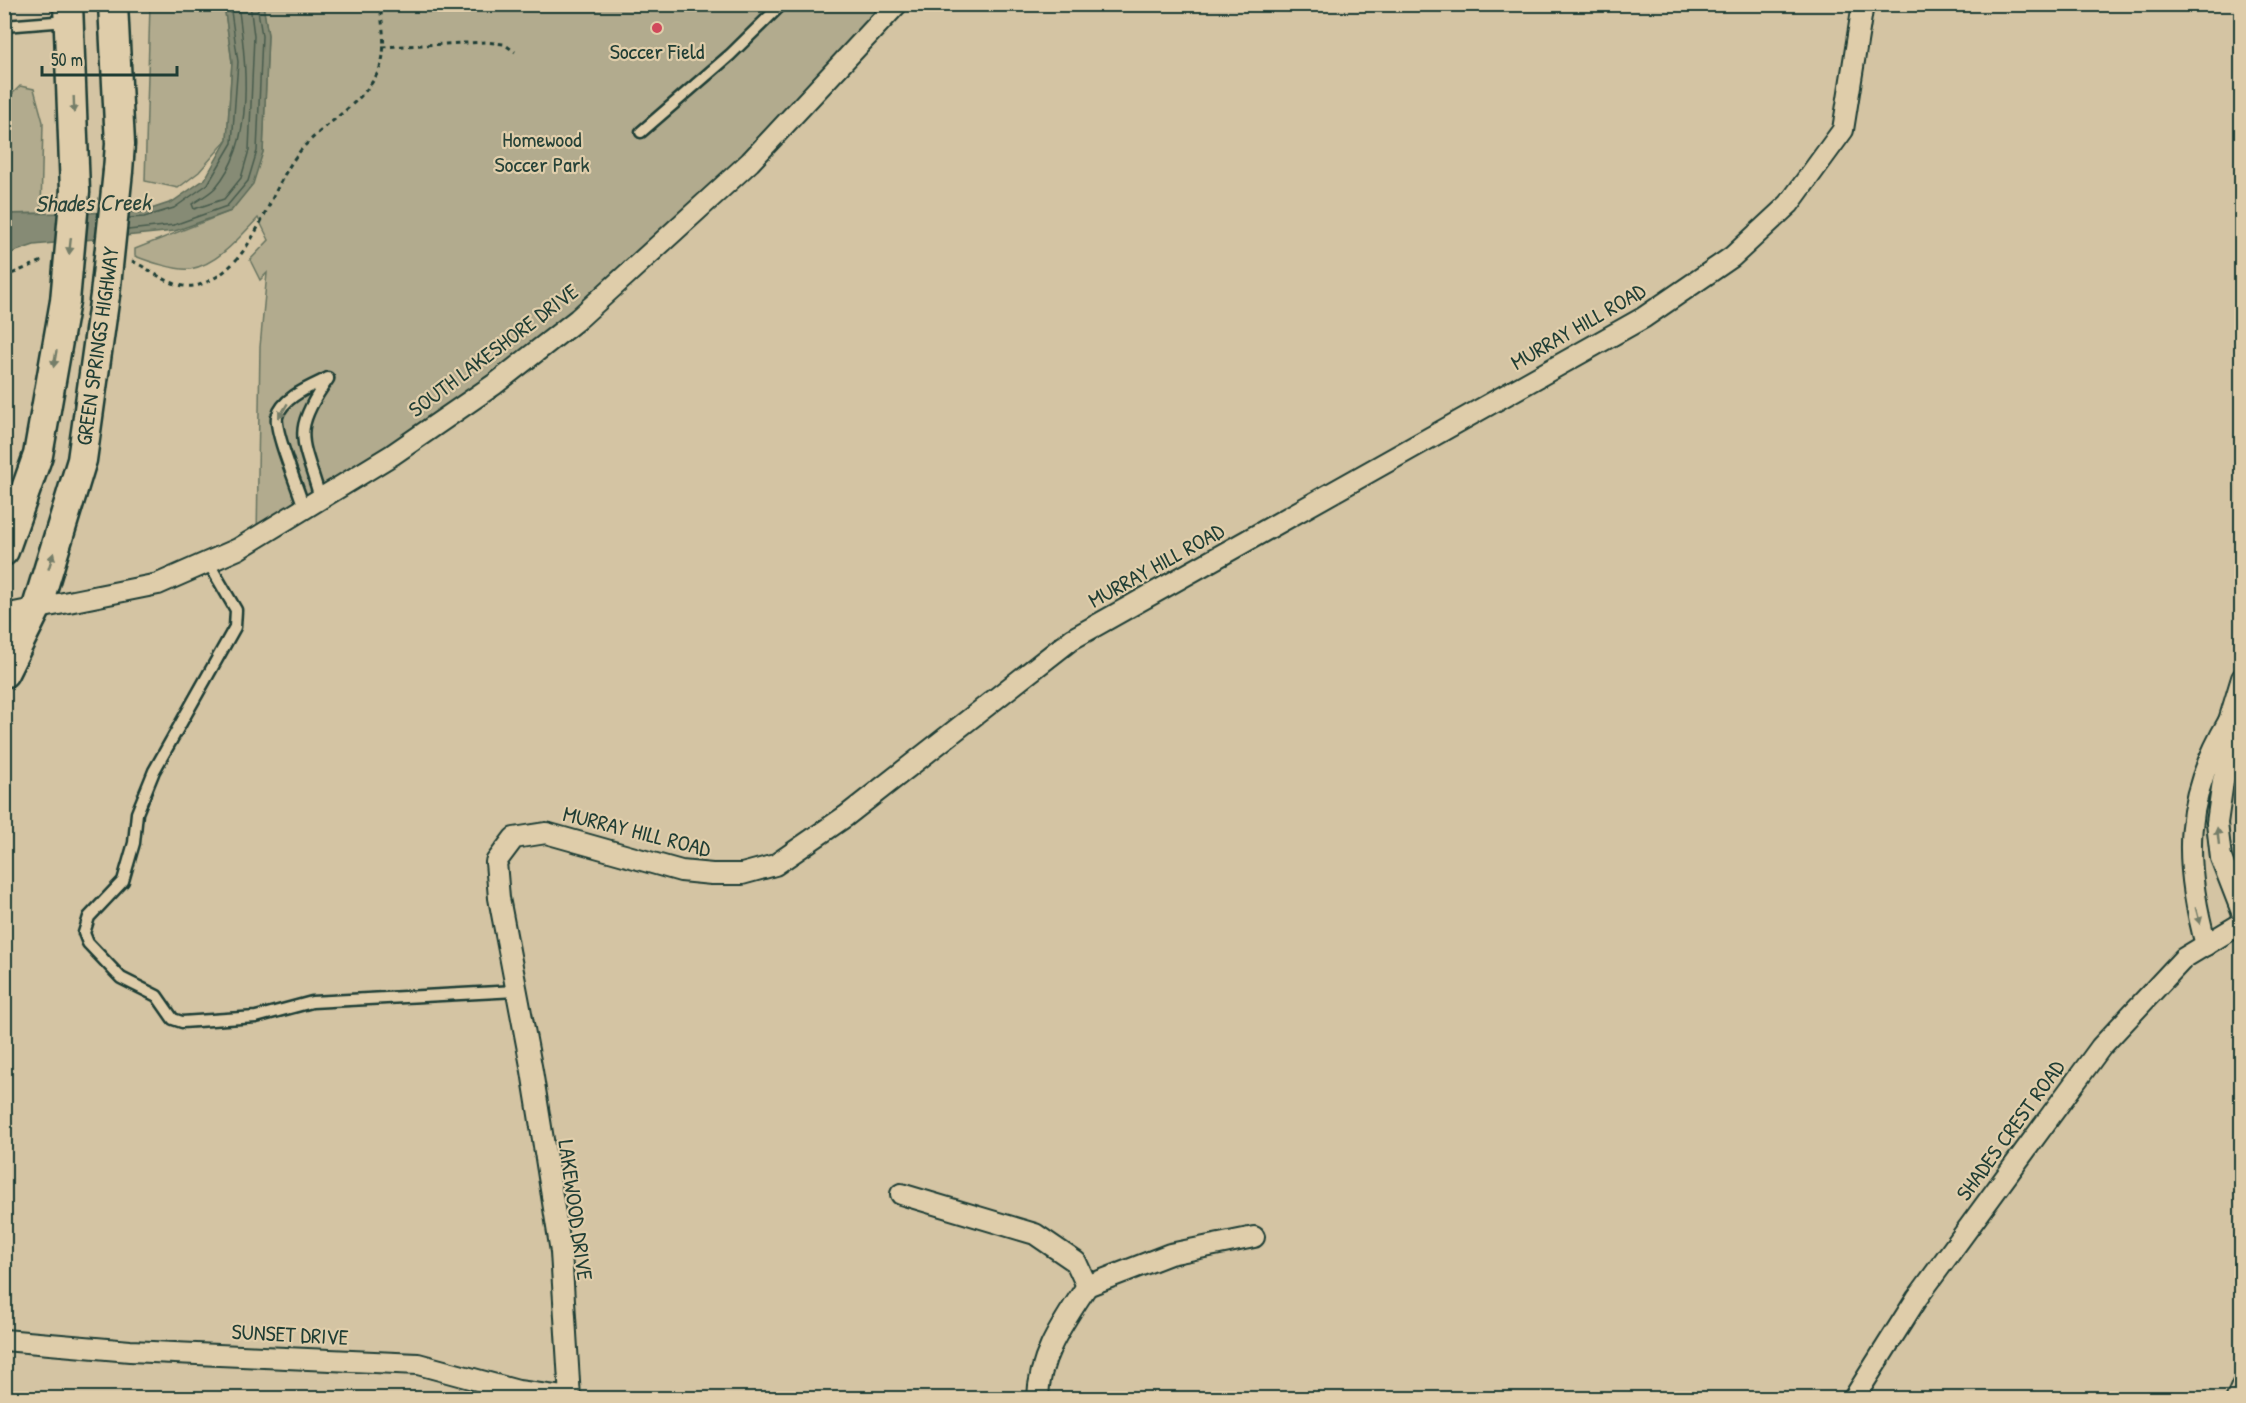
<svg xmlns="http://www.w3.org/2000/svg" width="2246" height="1403" viewBox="0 0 2246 1403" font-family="'Patrick Hand',sans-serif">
<rect width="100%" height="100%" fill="#d4c4a3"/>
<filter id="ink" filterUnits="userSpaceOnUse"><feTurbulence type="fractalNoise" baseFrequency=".0167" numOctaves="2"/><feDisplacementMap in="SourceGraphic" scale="12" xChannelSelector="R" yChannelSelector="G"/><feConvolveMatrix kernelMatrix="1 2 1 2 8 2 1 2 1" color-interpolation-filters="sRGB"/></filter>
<g filter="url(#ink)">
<g fill="#b2ab8e" stroke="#687461" stroke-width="1.5">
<path d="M150 5H224L232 62 227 140 199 172 178 188 145 181Z"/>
<path d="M263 5H896L596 302 257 537 260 347 267 273 260 280 250 260 269 240 258 218C240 237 217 265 190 269 178 271 147 261 135 256V249L231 211 263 152 268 35Z"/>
<path d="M20 86 34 89 43 122 41 213 5 214 7 99Z"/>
</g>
<path fill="#868b74" stroke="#5d6c5a" stroke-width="1.5" d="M224 5H263L268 35 263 152 253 184 231 211 175 231 34 245 5 255V214L142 212 172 202 205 179 227 140 232 62Z"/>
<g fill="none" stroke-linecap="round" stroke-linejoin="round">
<g stroke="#485c4e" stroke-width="1.5">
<path d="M238 4C246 62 256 141 215 188 209 194 200 199 192 204L194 209 224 199 241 178 249 150 254 36 250 4"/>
<path d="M129 218 144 217 174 208 208 184 232 143 238 62 230 4"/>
<path d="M128 230 174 225 227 206 248 181 257 151 262 36 257 4"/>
</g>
<g stroke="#1f3d34" stroke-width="15">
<g id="service">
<path d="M4 26 67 21"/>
<path d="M641 132 730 55 782 4"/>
<path d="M320 498C304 440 289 434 328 379"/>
<path d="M304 508C299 490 274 432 277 417 282 397 312 386 328 378"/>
<path d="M208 562 236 610 235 627 154 771 137 813 134 843 123 881 89 917 84 933 88 943 121 978 157 996 173 1019 182 1022 256 1017 312 1002 516 991"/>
</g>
</g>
<g stroke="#1f3d34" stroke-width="24">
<g id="minor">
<path d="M4 615 158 584 238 549 392 455 495 384 578 319 750 162 897 4"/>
<path d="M2229 721 2242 678"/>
<path d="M2206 945C2183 860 2183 798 2229 721L2230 758 2223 781 2217 823 2221 858 2242 912"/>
<path d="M901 1194 1035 1234 1076 1262 1087 1286"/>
<path d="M1087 1286 1170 1254 1254 1237"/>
<path d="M4 1340 130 1351 418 1364 518 1391 570 1398 561 1252 532 1071 499 898 496 862 514 838 546 833 681 871 712 874H742L775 865 846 816 1072 639 1643 318 1732 257 1789 204 1843 130 1863 4"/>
<path d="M1038 1398C1039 1355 1064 1322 1087 1286"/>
<path d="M1854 1398 1917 1298 2101 1047 2184 958 2242 923"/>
<path d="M2237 1398 2242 1386"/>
</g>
</g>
<g stroke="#1f3d34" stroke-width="33">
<g id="secondary">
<path d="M68 4 75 191"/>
<path d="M113 4 120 144 118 171"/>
<path d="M4 551 38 455 65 301"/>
<path d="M4 673 37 607 82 460 105 295"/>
</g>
</g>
<g stroke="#1f3d34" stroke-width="3" stroke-dasharray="4.5 4.5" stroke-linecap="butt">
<path d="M382 47 486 42 504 44 515 52"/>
<path d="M132 261C153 270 174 292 199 285 257 266 267 190 301 150 325 122 362 105 378 72 388 53 382 25 380 4"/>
<path d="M4 277 45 260"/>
</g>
<use href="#service" stroke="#dfcdaa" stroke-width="10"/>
<use href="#minor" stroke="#dfcdaa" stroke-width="20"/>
<use href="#secondary" stroke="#dfcdaa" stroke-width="28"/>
<g stroke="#1f3d34" stroke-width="33" stroke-linecap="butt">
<g id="secondary-bridge">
<path d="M105 295 118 171"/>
<path d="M65 301 75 191"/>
</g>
</g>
<use href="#secondary-bridge" stroke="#dfcdaa" stroke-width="28"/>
</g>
<defs><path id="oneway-solid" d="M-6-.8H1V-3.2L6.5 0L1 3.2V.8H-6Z" transform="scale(1.5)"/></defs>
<g fill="#757e69">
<use href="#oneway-solid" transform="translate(74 105) rotate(88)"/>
<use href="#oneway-solid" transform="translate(70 246) rotate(96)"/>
<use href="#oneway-solid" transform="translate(55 359) rotate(100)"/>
<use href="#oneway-solid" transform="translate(283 411) rotate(121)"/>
<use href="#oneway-solid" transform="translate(51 561) rotate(-73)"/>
<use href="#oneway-solid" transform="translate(2218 836) rotate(-96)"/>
<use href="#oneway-solid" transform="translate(2198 916) rotate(75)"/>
</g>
</g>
<circle fill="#d1495b" stroke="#dfcdaa" stroke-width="2" cx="657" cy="28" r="6"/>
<g text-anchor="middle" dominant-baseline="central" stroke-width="4.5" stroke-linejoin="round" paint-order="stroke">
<g font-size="22" fill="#1f3d34" stroke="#dfcdaa">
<text x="657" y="51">Soccer Field</text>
</g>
<g font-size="22" fill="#264238" stroke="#dfcdaa">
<text x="542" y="139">Homewood<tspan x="542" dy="25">Soccer Park</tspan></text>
</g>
<g font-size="22" fill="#1f3d34" stroke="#dfcdaa">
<text transform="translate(1578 326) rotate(-30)">MURRAY HILL ROAD</text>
<text transform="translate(97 346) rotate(-82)">GREEN SPRINGS HIGHWAY</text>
<text transform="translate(493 350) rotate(-37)">SOUTH LAKESHORE DRIVE</text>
<text transform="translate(1156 565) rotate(-29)">MURRAY HILL ROAD</text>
<text transform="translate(637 831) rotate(14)">MURRAY HILL ROAD</text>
<text transform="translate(2010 1130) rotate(-54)">SHADES CREST ROAD</text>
<text transform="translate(576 1210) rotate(82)">LAKEWOOD DRIVE</text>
<text transform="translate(290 1334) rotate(3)">SUNSET DRIVE</text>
</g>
<g font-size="24" font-style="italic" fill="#29453a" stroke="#dfcdaa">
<text transform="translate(93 202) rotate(-1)">Shades Creek</text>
</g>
</g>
<rect width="2246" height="1403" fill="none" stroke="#dfcdaa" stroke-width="24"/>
<rect x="12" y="12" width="2222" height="1379" fill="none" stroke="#1f3d34" stroke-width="2" filter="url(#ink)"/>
<path d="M42 66v9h135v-9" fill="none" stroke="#1f3d34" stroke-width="3"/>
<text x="51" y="66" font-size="18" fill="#1f3d34" stroke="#dfcdaa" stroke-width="4.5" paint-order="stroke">50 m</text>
</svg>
